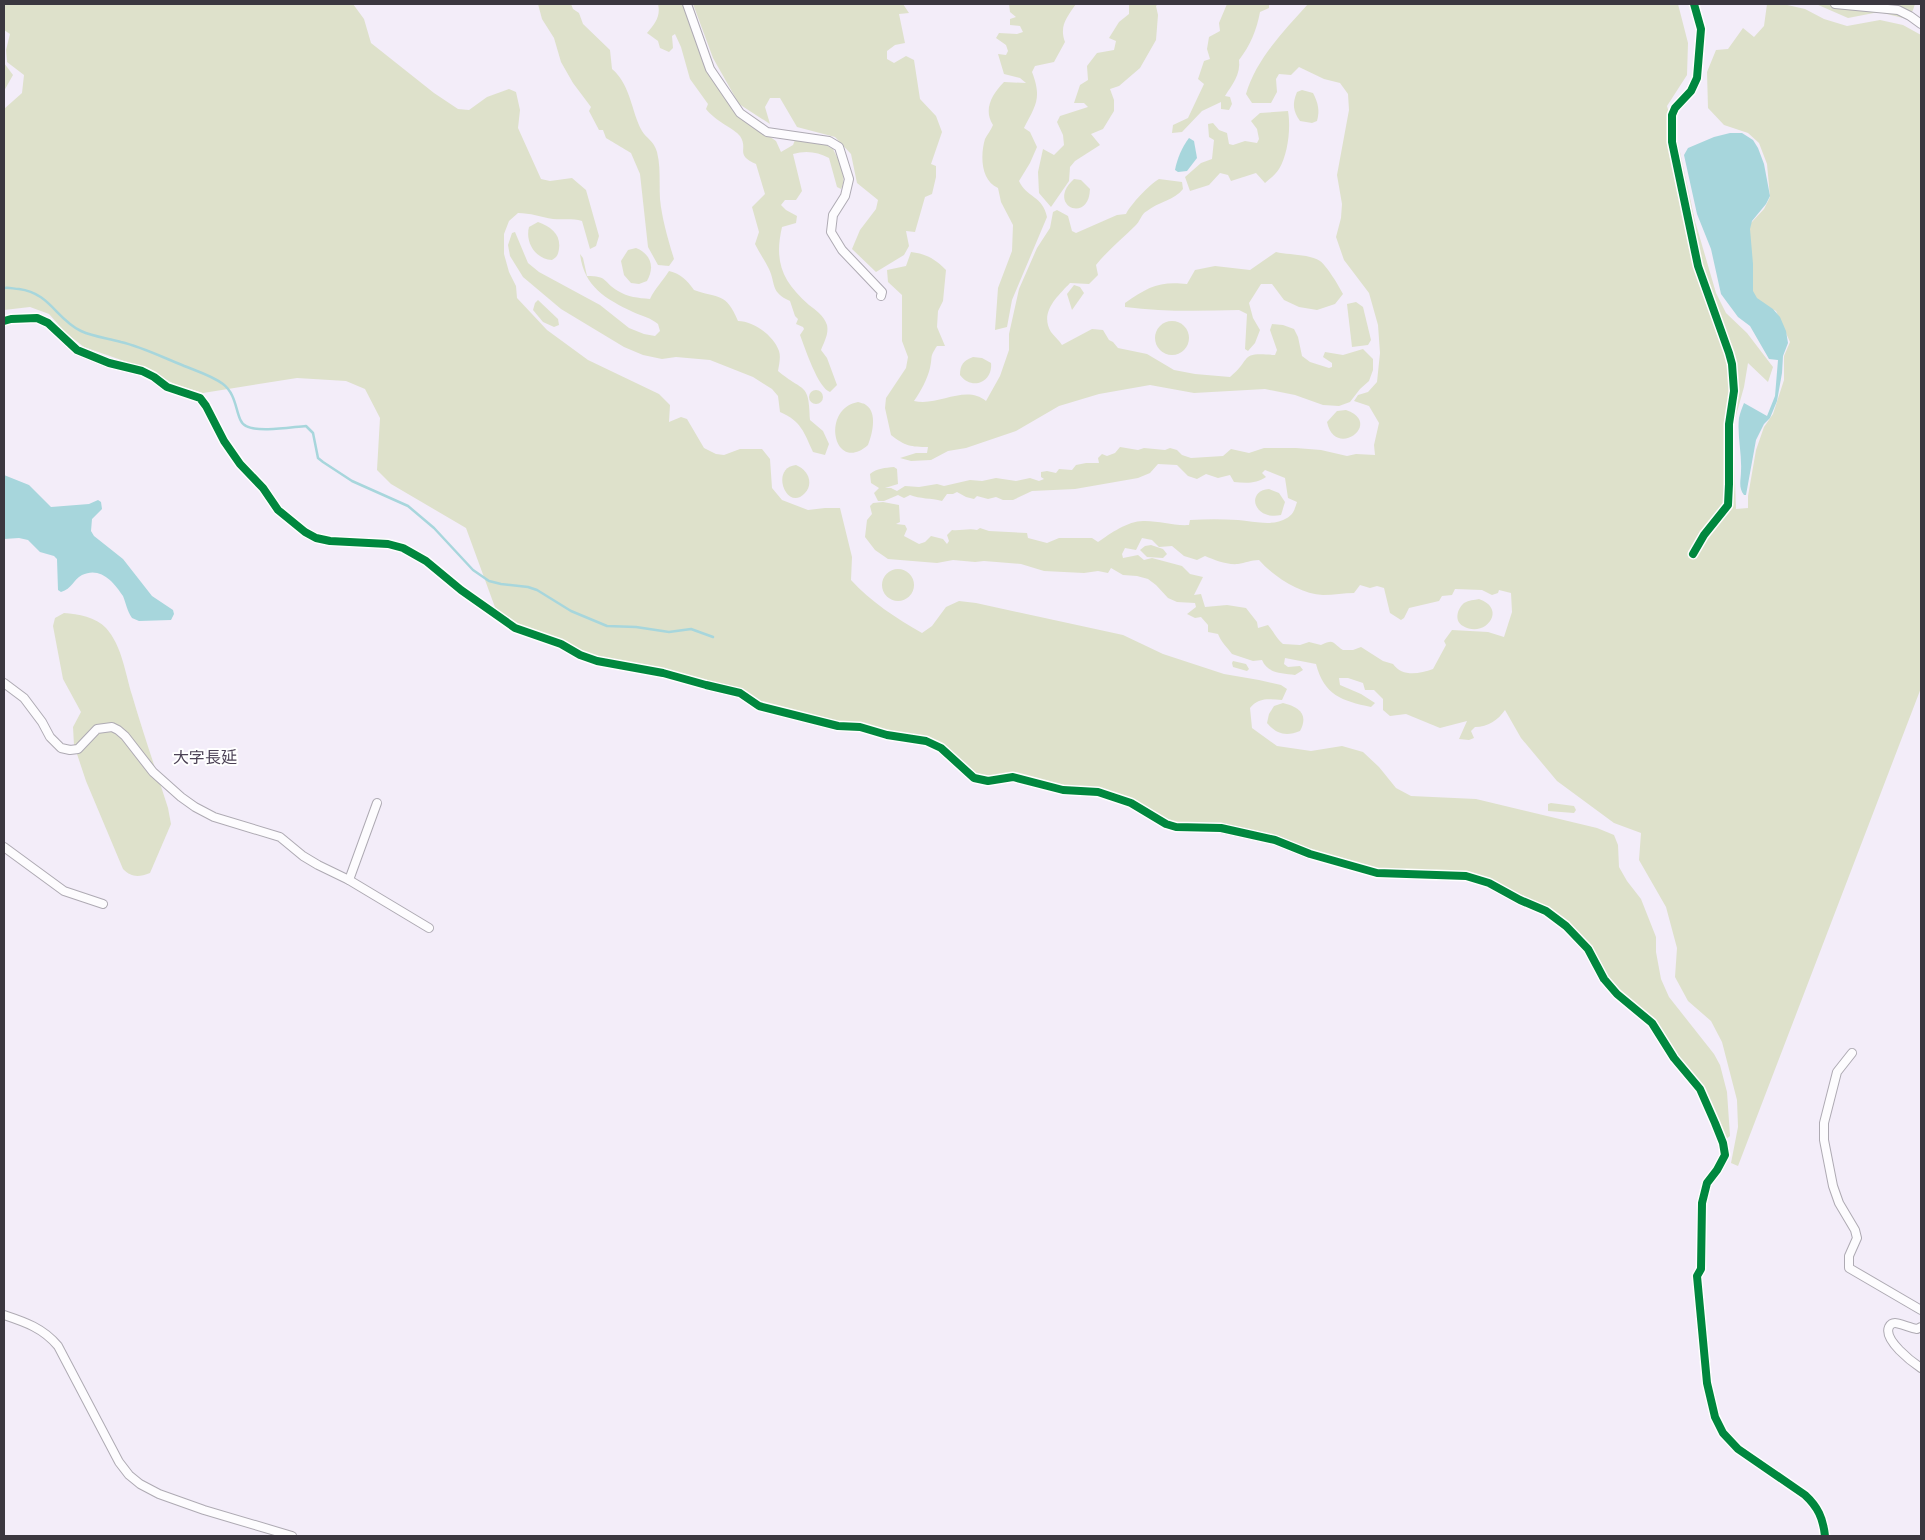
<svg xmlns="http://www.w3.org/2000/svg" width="1925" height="1540" viewBox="0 0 1925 1540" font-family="'Space Grotesk','Noto Sans JP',sans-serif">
<rect width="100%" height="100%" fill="#f3edf9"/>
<g fill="#dee1cb" fill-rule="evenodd">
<path d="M4 4H353L364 19 371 43 434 93 458 109 469 110 487 97 509 89 516 92 520 110 518 128 541 179 550 181 572 178 586 190 599 236 596 246 590 249 582 221C572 218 563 220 553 219 541 217 530 213 518 213L509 221 504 234V254L509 272 516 286 517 298 547 330 588 360 659 394 670 405 669 422 681 417 687 419 704 448 716 454 724 455 740 449H762L770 459 772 488 782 500 808 510 825 508H840L852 557 851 580C870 601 897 619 922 633L932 626 946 607 959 601 976 603 1123 635 1163 654 1224 674 1259 680 1281 685 1287 689 1282 700C1270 699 1258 697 1250 708L1252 728 1277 746 1311 751 1342 746 1363 752 1379 767 1396 788 1411 796 1476 799 1597 828 1614 835 1618 845 1619 867 1627 881 1641 899 1656 937V952L1661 979 1669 997 1714 1054 1720 1065 1727 1092 1730 1136 1726 1139 1724 1136 1703 1087 1677 1058 1656 1021 1623 995 1608 980 1594 951 1578 933 1549 908 1493 881 1473 874 1454 871 1376 869 1316 852 1277 837 1180 825 1163 819 1138 803 1062 787 975 775 945 747 931 739 841 723 794 711 583 652 569 643 516 625 496 610 466 528 391 484 377 470 380 418 365 389 346 381 297 378 203 393 176 385 147 369 84 347 66 333 49 314 30 307 4 310V109L22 93 24 75 7 62 6 50 10 34 4 30Z"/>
<path d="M538 4H571L573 9 579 13 583 24 610 50 612 69C631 85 631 111 642 131 646 138 654 141 657 152 661 167 659 184 660 199 662 219 668 239 674 259L669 266 658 265 648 247 640 174 631 153 606 138 603 130H599L589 111 591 107 573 83 561 62 554 38 542 19Z"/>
<path d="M658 4H685L708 71 739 115 776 141 781 152 793 145 795 140 826 145 833 149C839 161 848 176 841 189L837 187 829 158C818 152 806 150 793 154L802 191 796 200H785L781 205 786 210 797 216 796 223 782 227C774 262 782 281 809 305 816 310 824 316 827 325 829 334 824 342 821 350L827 358 837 385 830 392C818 388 805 348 800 335L804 329 803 327 796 324 798 319 795 316 790 301C770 292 776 284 769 269 765 261 759 252 755 244L759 232 752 207 765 194 756 164C734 154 749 150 740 136 735 129 715 121 706 109L708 104 690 79 681 47 675 34 672 36 673 48 669 52 660 48 658 41 647 33C655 24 661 16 658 4Z"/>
<path d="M693 4H903L909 13 899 14 905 43 895 45 887 51V59L894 63 906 56 914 60 920 99 936 116 942 132 931 164 936 166V177L932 194 925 197 915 232 906 231 909 246 904 255 876 272 852 249 860 230 876 209 878 200 857 183 851 154 835 137 797 127 780 98H770L765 107 770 124 739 104 713 58Z"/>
<path d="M1009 4H1076C1067 17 1059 26 1065 42L1054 62 1035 66 1032 72C1042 98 1036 105 1024 128L1030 132 1037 147 1030 163 1019 181C1026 197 1043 196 1047 217L1012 300 1007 327 995 330 998 288 1012 251 1013 225 1001 202 998 188C981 181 980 156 985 139 987 135 991 130 993 125 983 110 992 94 1004 82L1026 83 1020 78 1004 74 998 54 1006 55 1008 51 1006 45 996 38 999 33 1017 34 1023 32 1020 26 1010 25V19L1016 17 1010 12Z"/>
<path d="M1129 4H1158L1156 6 1158 15 1156 40 1140 68 1119 86 1110 89 1114 100V111L1103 129 1091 134 1100 145 1075 161 1070 167 1069 181 1051 207 1039 193 1038 172 1043 149 1054 155 1064 145 1063 135 1057 122 1060 116 1088 107 1084 103H1074L1080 85 1088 80 1087 66 1097 53 1114 50 1116 41 1109 38 1119 22 1129 14Z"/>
<path d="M1227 4H1269V8L1260 12C1257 29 1250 46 1239 60 1241 74 1232 85 1225 96L1230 97 1232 104 1229 110 1221 109V102L1202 111 1182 132 1172 133 1173 125 1188 118 1204 84 1198 79 1204 61 1210 59 1207 49 1209 37 1220 31 1219 23Z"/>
<path d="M1308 4H1678L1688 43 1687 75 1667 106 1680 152 1695 221 1716 293 1726 313 1747 333 1773 367 1768 382 1748 363 1744 387 1733 426 1736 509 1748 508V496L1756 450 1764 427 1773 414 1784 380V356L1790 342 1776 311 1756 300 1752 292 1749 239 1750 224 1764 209 1770 197 1767 164 1759 143 1748 133 1724 125 1708 108 1707 72 1716 50 1728 49 1743 28 1754 37 1764 26 1767 4H1783L1805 9 1824 19 1847 26 1880 20 1903 25 1921 35V688L1738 1166 1731 1163 1738 1127 1737 1100 1722 1042 1711 1021 1688 1001 1675 977 1677 948 1666 907 1639 860 1641 833 1614 823 1557 781 1521 738 1505 710C1498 720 1488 727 1475 727L1471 731 1474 738 1469 740 1459 739 1467 721 1440 728 1406 714 1390 716 1383 710V699L1374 690H1365L1363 683 1348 678H1339L1340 685 1361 694 1375 703 1371 707C1342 701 1324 695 1316 664L1285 658 1284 664 1288 667 1300 666 1303 670 1295 675C1282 673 1268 674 1262 660L1253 661 1232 654C1227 647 1221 642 1218 634L1208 632V625L1201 617 1195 618 1187 614 1196 607 1195 603 1177 602 1168 598 1156 585 1148 579 1137 576 1123 575 1111 568 1108 573 1098 571 1084 573 1044 571 1021 564 984 561 975 562 953 560 937 563 888 559 875 550 865 537 867 520 872 514 870 506 873 503 883 502 899 505 900 522 896 524 905 525 907 529 904 536 919 544 925 542 931 536 943 539 947 544 949 541 947 535 952 530C960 531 969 528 977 530L980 528 989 531 1027 533 1028 538 1047 543 1059 538H1092L1098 542C1111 533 1129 520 1145 521 1160 521 1174 526 1189 525L1190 520C1206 519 1222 519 1238 520 1253 521 1273 527 1287 518 1294 514 1295 508 1297 502L1288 498 1285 478 1265 470 1262 473 1266 477C1256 484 1246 483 1234 482L1230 475 1218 478 1206 474 1197 479 1188 476 1177 465 1158 464 1150 473 1138 478 1075 489 1032 491 1013 500H1003L996 497 988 499 977 496 974 499 966 497 957 492 953 494H947L942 501C931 498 920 499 910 495L904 498 898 495 884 501H878L874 493 879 488 871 483 870 474C877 468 885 468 894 467L897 469 898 484 885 488H891L897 491 905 486 919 487 937 484 944 486 970 480 982 481 996 478 1016 481 1030 478 1039 481 1044 479 1041 477V472L1047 471 1056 473 1059 469 1072 470 1076 465 1086 463H1099L1098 458 1102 454 1107 456 1115 453 1120 447 1138 450 1144 448 1165 450 1170 448 1177 450 1182 455 1191 458 1223 456 1231 449 1249 453 1264 448H1296L1321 450 1347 456 1356 454 1375 455 1374 445 1379 423 1369 406 1354 401 1358 395 1368 392 1377 382 1380 353 1378 325 1369 293 1344 260 1336 237 1341 218 1342 204 1337 175 1349 110 1348 94 1340 83 1324 79 1299 67 1291 75 1279 74 1276 79 1277 92 1271 103H1252L1246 94C1256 59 1284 31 1308 4ZM1142 538 1152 540 1159 547 1172 546 1184 556 1197 560 1205 556C1215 560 1226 565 1238 564 1245 563 1251 560 1259 560 1273 576 1300 594 1323 595 1334 595 1344 593 1354 593L1360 585 1370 588 1377 586 1384 588 1390 613 1401 620 1404 618 1409 608 1439 601 1442 596 1452 595 1455 589 1482 590 1492 595 1498 593 1499 590 1511 593 1512 612 1504 637 1488 632 1452 630 1444 641 1446 645 1433 669C1419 674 1402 677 1393 664L1383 661 1361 647 1353 650H1343C1332 643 1335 638 1321 645L1309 642 1300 645 1283 644C1276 638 1274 632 1268 625L1258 628 1257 622 1246 608 1227 605 1205 607 1201 594 1194 595 1203 577 1190 574 1182 566 1152 558 1144 560 1138 555 1123 558 1122 554 1125 548 1136 550Z"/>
<path d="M1816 4H1915L1913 10 1907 19 1879 12 1848 18Z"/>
<path d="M4 63 13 75 4 91Z"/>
<path d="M1302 90 1313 93C1318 103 1320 110 1317 121L1312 123 1300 121C1293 111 1292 104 1297 92Z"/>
<path d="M1288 111C1291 128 1288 154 1279 169 1276 174 1270 179 1265 183L1256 173 1231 181 1228 175 1220 173 1209 185 1190 191 1185 177 1201 163 1212 159 1214 140 1209 137 1208 124 1213 123 1219 130 1227 133 1229 144 1233 145 1245 141 1257 143 1259 139 1257 129 1251 121 1260 113Z"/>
<path d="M1074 179 1081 180 1090 189C1089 225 1045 205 1074 179Z"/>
<path d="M1159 179 1182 182 1183 189C1175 200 1158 202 1147 211 1141 214 1140 222 1135 226 1122 239 1108 250 1096 265L1098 275 1089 284 1070 283C1058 296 1039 312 1051 332 1054 336 1059 340 1062 345L1092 329 1103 330 1109 340 1113 342 1118 348 1147 354 1174 370 1195 374 1230 377C1253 358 1238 352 1275 355L1277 350 1270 330 1272 324 1283 325 1294 329 1298 337 1302 356 1310 362 1329 368 1332 367V363L1323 357 1325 352 1343 355 1363 349 1373 359V370L1369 381 1360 389 1350 402 1339 406 1323 405 1295 395 1265 389 1194 393 1150 385 1099 394 1059 406 1016 431 966 448 948 451 931 460 911 461 900 458 916 453H927L928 447C911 447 905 446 891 435L885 408 886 398 906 368 908 357 902 341V295L888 282 887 270 906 266 911 252C927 254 935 259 946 270L943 301 938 311 937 327 945 346H937C929 358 933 356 930 368 927 380 921 391 914 401 938 407 965 384 986 401L1000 376 1009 350V334L1019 289 1037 248 1050 228 1053 212 1057 210 1068 216 1072 231 1076 233 1117 215 1126 214C1131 204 1149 185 1159 179Z"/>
<path d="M538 222C551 227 561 234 559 249 558 255 557 257 552 260 535 259 525 242 529 227Z"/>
<path d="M515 232 528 263 539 272 600 305 629 328 644 334 655 336 660 331 658 324C651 318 642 316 633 312 606 299 584 287 580 254L583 258 587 276C608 276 602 281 618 291 628 297 638 298 650 299 655 288 663 281 669 271 681 274 687 280 694 290 719 299 726 292 738 321 754 321 774 336 779 351 781 357 779 365 778 371 804 393 809 381 810 420L823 431 829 444 825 455 813 452C804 432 801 421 780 412L778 396 772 389 753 377 710 360 676 357 662 359 643 355 624 347 561 309 523 277 510 256 508 245 512 233Z"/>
<path d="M636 248C651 254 655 267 647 281L639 284 631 283 624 275 621 261 628 250Z"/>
<path d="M1276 252C1289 255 1309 254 1320 261 1327 266 1339 286 1343 294L1335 304 1317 310 1299 307 1284 300 1272 284H1261L1249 303 1253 318 1260 330 1255 343 1248 351 1245 349 1247 314 1239 310C1201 311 1162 312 1125 307V303C1148 287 1159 281 1187 284L1195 270 1215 266 1250 270Z"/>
<path d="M1074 285 1080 287 1084 293 1072 310 1067 294Z"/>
<path d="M538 300 558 319 559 325 554 327 543 322 533 310 535 303Z"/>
<path d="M1356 302 1363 307 1371 340 1368 345 1352 347 1347 304Z"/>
<circle cx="1172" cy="338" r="17"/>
<path d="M973 357 982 358 991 363C993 382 972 391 960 375 960 365 963 361 973 357Z"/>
<circle cx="816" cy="397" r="7"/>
<path d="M858 402C860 403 864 403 866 405 878 413 872 435 868 445 834 475 820 409 858 402Z"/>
<path d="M1346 410C1384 423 1335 460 1327 422L1337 411Z"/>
<path d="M796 465C808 470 814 483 805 493 787 513 769 468 796 465Z"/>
<path d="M1269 489 1279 493 1285 502 1281 515C1254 521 1245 491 1269 489Z"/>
<path d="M1151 545 1163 549 1167 554 1163 558 1147 557 1140 550 1145 546Z"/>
<circle cx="898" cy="585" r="16"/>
<path d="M1479 599C1508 609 1485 639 1463 626 1454 621 1457 609 1464 603 1469 600 1474 600 1479 599Z"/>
<path d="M64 613C78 614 96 617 106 628 122 646 125 672 132 695 143 733 156 770 168 808L171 824 150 873C139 877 132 878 123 869L86 781 74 745 73 727 81 712 63 679 53 626 55 618Z"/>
<path d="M1233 661 1246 664 1249 669 1247 671 1233 667 1232 663Z"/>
<path d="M1283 703C1299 707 1309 714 1300 731 1286 737 1276 734 1267 723L1269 714 1274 706Z"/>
<path d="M1551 803 1574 806 1576 810 1574 813 1548 811V804Z"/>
</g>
<g fill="#a7d6dc">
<path d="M1730 133H1742L1753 140 1758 148 1764 164 1770 196 1766 204 1752 221 1750 229 1753 264V291L1757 298 1773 309 1780 317 1786 331 1788 343 1783 356 1782 373 1777 401 1770 418 1764 424 1756 440 1746 495H1744C1738 487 1741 480 1741 471 1742 454 1737 435 1739 418 1740 413 1742 408 1744 403L1767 416 1775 396 1778 360 1769 359 1750 326 1738 317 1721 294 1711 249 1697 214 1684 155 1688 148 1714 137Z"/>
<path d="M1189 138 1194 141 1197 158 1187 171 1178 172 1175 170C1177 159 1182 147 1189 138Z"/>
<path d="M4 475 29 485 51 507 89 504 98 500 101 502 102 509 92 519 91 531 94 536 123 559 152 596 173 610 174 614 171 620 139 621 132 618C127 611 126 603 123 596 114 582 100 566 82 575 73 580 72 589 61 592L58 590 57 559 54 556 40 552 28 540 19 538 4 539Z"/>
</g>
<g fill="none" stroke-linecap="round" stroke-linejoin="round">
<path stroke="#a7d6dc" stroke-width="2.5" d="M4 288C9 287 14 289 19 289 50 293 56 319 81 331 94 337 107 338 121 342 142 347 162 357 182 365 196 371 211 375 223 384 239 396 235 421 246 426 258 433 292 427 306 426L313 433 318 458 323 462 352 481 408 506 434 528 473 570 489 581 501 584 528 587 537 590 571 611 607 626 636 627 669 632 691 629 713 637"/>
<g stroke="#aeaab3" stroke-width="10">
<g id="minor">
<path d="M687 4 710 69 740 113 767 132 829 141 839 147 849 179 845 196 833 215 831 232 842 250 882 292 881 296"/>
<path d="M1835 4 1898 10 1910 16 1921 24"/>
<path d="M4 321 11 319 37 318 48 323 77 350 109 363 142 371 154 377 167 387 200 398 206 406 224 441 240 464 263 488 278 510 305 532 316 538 330 541 388 544 403 548 426 561 461 590 515 628 561 644 580 655 597 661 663 673 706 685 740 693 759 706 838 726 860 727 887 735 926 741 941 748 974 778 988 781 1013 777 1063 790 1098 792 1131 803 1166 824 1176 827 1221 828 1275 840 1310 854 1377 873 1466 876 1489 883 1520 900 1546 911 1566 926 1588 949 1604 979 1617 994 1652 1023 1674 1058 1700 1089 1715 1123 1723 1143 1725 1155 1717 1170 1707 1183 1702 1203 1701 1269 1697 1276 1707 1383 1715 1417 1723 1433 1738 1449 1805 1495C1818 1507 1823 1518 1825 1536"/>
<path d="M1693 554 1704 535 1728 505 1729 484V424L1734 391 1732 364 1729 353 1698 266 1672 142V115L1675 108 1691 91 1697 78 1701 29 1694 4"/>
<path d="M4 683 24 698 42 722 50 737 61 748 70 750 78 749 97 729 112 727 118 730 125 736 153 772 181 797 195 807 214 817 280 837 303 856 318 865 349 880 429 928"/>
<path d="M4 847 64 891 103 904"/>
<path d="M349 880 377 803"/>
<path d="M1852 1053 1837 1072 1824 1123V1140L1833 1186 1839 1203 1855 1230 1857 1238 1849 1256V1268L1921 1310"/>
<path d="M4 1315C25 1322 43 1328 58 1346L119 1462 129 1475 140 1484 159 1494 204 1510 292 1536"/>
<path d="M1921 1327 1917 1329C1911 1328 1899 1323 1895 1323 1892 1323 1890 1325 1889 1327 1883 1340 1912 1362 1921 1368"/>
</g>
</g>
<use href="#minor" stroke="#fdfcfe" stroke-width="8"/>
<g stroke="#fff" stroke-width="11">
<g id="cycleway">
<path d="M4 321 11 319 37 318 48 323 77 350 109 363 142 371 154 377 167 387 200 398 206 406 224 441 240 464 263 488 278 510 305 532 316 538 330 541 388 544 403 548 426 561 461 590 515 628 561 644 580 655 597 661 663 673 706 685 740 693 759 706 838 726 860 727 887 735 926 741 941 748 974 778 988 781 1013 777 1063 790 1098 792 1131 803 1166 824 1176 827 1221 828 1275 840 1310 854 1377 873 1466 876 1489 883 1520 900 1546 911 1566 926 1588 949 1604 979 1617 994 1652 1023 1674 1058 1700 1089 1715 1123 1723 1143 1725 1155 1717 1170 1707 1183 1702 1203 1701 1269 1697 1276 1707 1383 1715 1417 1723 1433 1738 1449 1805 1495C1818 1507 1823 1518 1825 1536"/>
<path d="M1693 554 1704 535 1728 505 1729 484V424L1734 391 1732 364 1729 353 1698 266 1672 142V115L1675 108 1691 91 1697 78 1701 29 1694 4"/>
</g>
</g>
<use href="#cycleway" stroke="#00873e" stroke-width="8"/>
</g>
<g text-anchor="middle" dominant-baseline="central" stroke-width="4" stroke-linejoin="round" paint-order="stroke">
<g font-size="16" fill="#4c4256" stroke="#fff">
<text x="205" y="757">大字長延</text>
</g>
</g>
<rect width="1925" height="1540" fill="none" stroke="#3b3740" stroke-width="10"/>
</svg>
